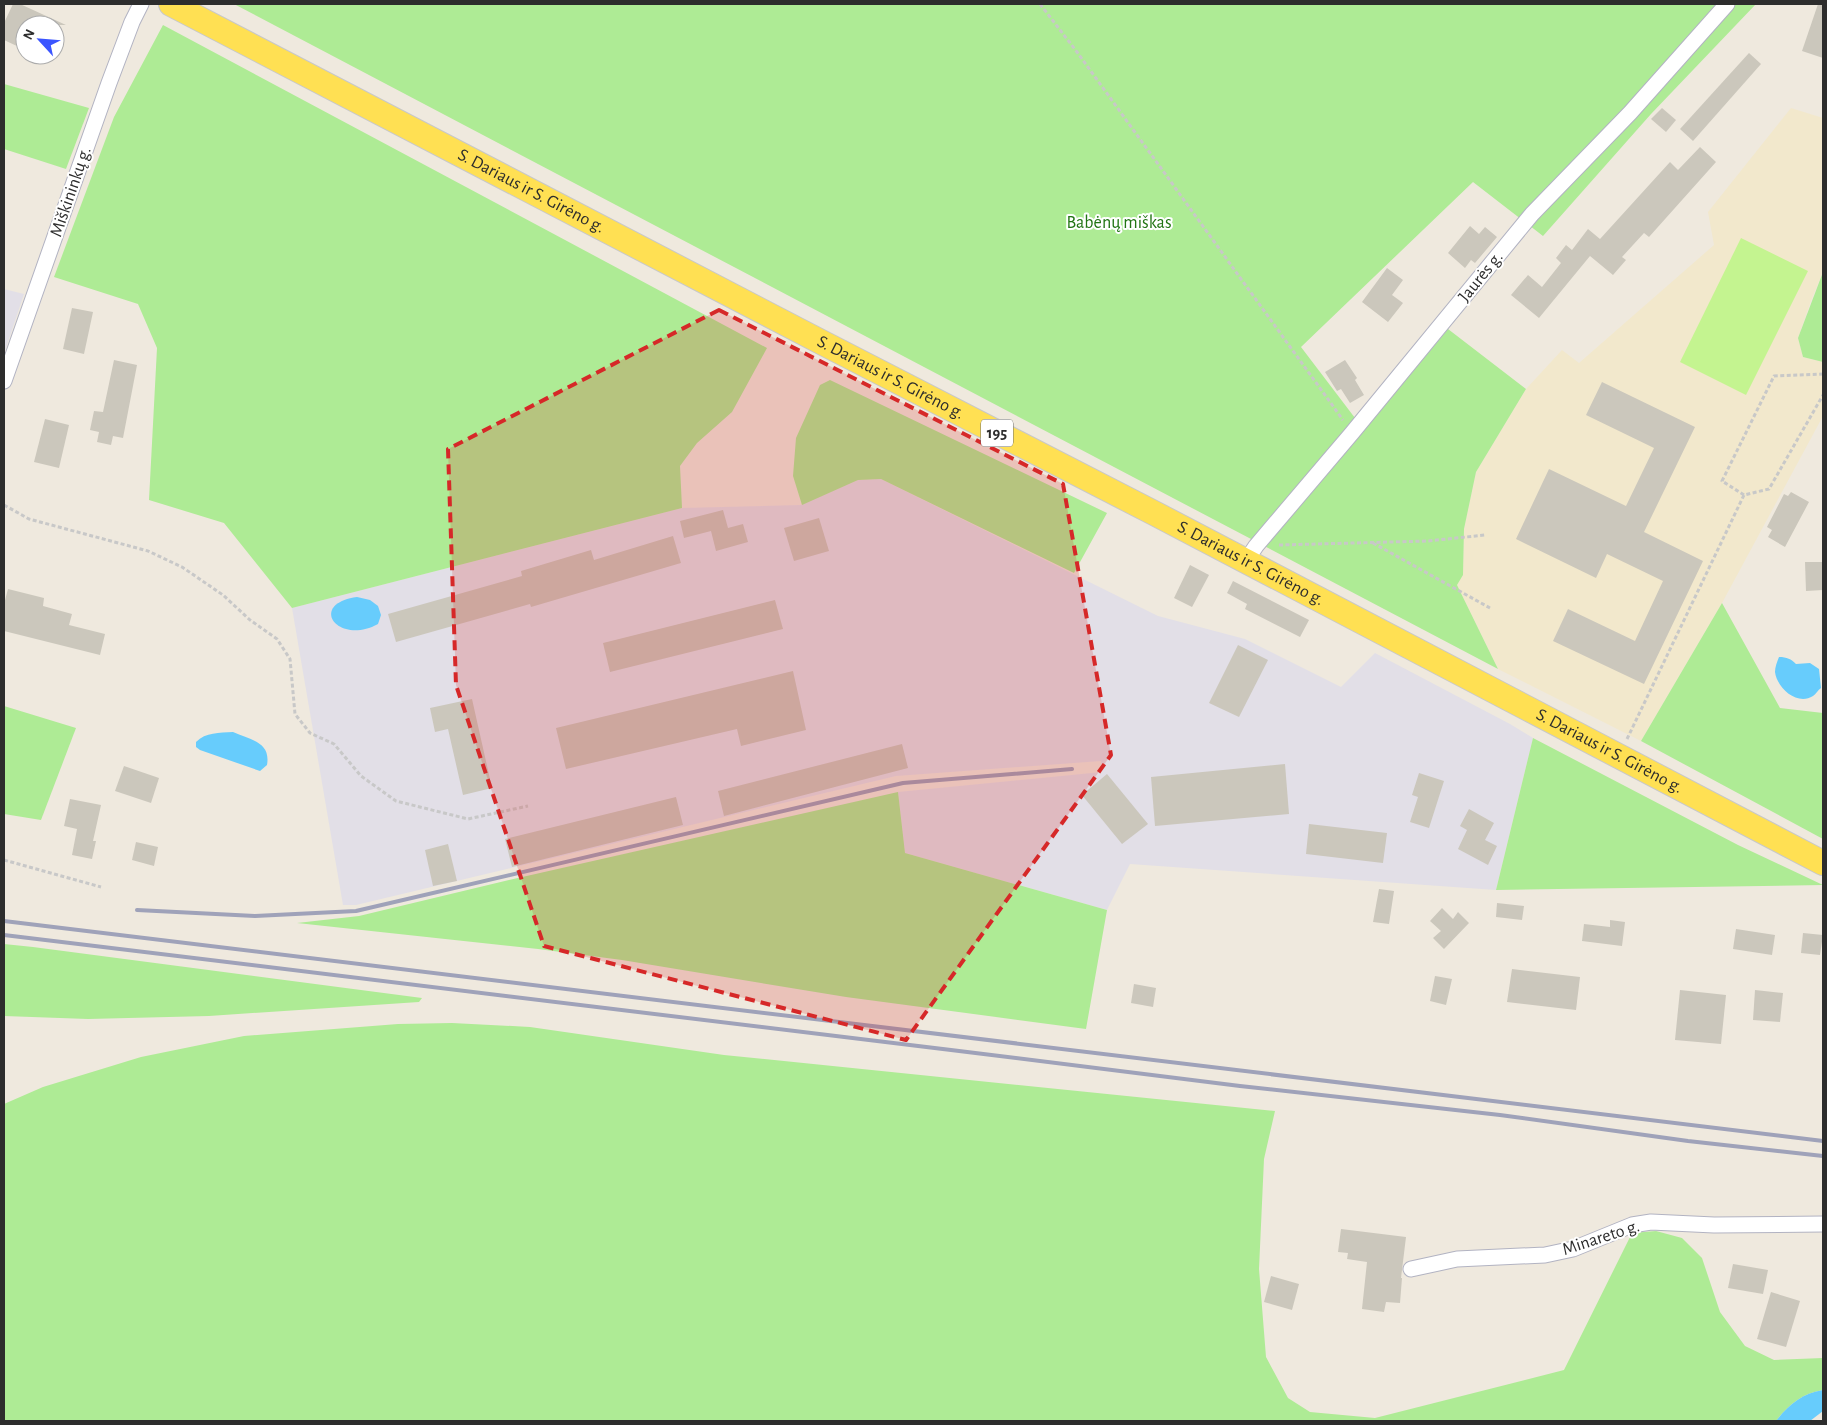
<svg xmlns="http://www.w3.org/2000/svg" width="1827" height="1425" viewBox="0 0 1827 1425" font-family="'Alegreya Sans',sans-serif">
<rect width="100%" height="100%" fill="#efe9de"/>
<g fill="#e2dfe7">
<path d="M4 289 24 294 4 354Z"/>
<path d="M881 479 1158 616 1245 639 1341 687 1375 653 1510 724 1533 738 1496 890 1130 864 1107 910 905 853 898 792 1102 772 1101 761 896 776 356 905H343L292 608 682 508 801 505 858 480Z"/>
</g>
<path fill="#f2e8cc" d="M1791 108 1823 118V272L1811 301 1798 338 1803 357 1823 362V416L1722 603 1641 741 1498 669 1457 585 1463 575 1464 529 1476 472 1526 389 1562 350 1579 363 1714 245 1708 212Z"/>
<g fill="#aeeb95">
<path d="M234 4H1756L1651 114 1543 236 1473 182 1301 347 1355 418H1374L1448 329 1526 389 1476 472 1464 529 1463 575 1457 585 1498 669Z"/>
<path d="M163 25 767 348 732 412 697 443 680 466 682 508 292 608 224 523 149 500 157 348 138 304 54 277 114 117Z"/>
<path d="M4 84 89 108 66 169 4 149Z"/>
<path d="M1823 272V362L1803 357 1798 338Z"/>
<path d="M830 380 1107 513 1074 573 881 479 858 480 802 505 793 476 796 438 820 385Z"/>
<path d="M1722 603 1780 708 1823 713V839L1641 741Z"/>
<path d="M4 706 76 728 41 820 4 814Z"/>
<path d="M1533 738 1738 845 1823 885 1496 890Z"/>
<path d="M898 792 905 853 1107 910 1086 1029 846 997 622 960 538 949 297 923 359 916 509 880Z"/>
<path d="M4 944 33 947 422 998 419 1002 209 1016 88 1019 4 1016Z"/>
<path d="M452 1023 530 1027 724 1055 1275 1111 1264 1159 1259 1269 1266 1357 1288 1398 1310 1412 1375 1418 1564 1370 1632 1233 1656 1231 1682 1238 1702 1258 1720 1312 1745 1346 1774 1360 1823 1358V1390C1803 1393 1788 1405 1776 1421H4V1104L43 1087 141 1057 244 1036 398 1024Z"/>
</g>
<path fill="#c4f490" d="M1741 238 1808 271 1746 395 1680 362Z"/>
<g fill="#67ccfc">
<path d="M357 597 370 600 378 606 381 615 378 624C338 646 307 604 357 597Z"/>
<path d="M1779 657C1787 657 1791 659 1796 664L1810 663 1819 669 1821 688C1818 690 1816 694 1813 696 1797 706 1777 688 1775 672 1775 667 1777 662 1779 657Z"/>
<path d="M233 732C251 740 271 742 267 765L260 771 200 750 196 747V742C206 732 219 733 233 732Z"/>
<path d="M1823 1390V1411L1810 1421H1776C1788 1405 1803 1393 1823 1390Z"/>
</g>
<g fill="#cbc7bc">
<path d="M13 4H20L66 25H25V34L19 47 4 40V23Z"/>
<path d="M1818 4H1823V58L1802 51Z"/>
<path d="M1749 53 1761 64 1693 141 1680 129Z"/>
<path d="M1662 108 1676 120 1666 132 1651 119Z"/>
<path d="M1700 147 1716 162 1649 237 1644 233 1622 257 1626 260 1613 275 1590 256 1539 318 1511 295 1528 275 1542 287 1561 263 1556 258 1566 245 1572 250 1588 229 1600 239 1670 162 1678 170Z"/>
<path d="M1470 226 1479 234 1485 227 1497 237 1475 263 1471 260 1465 268 1448 253Z"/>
<path d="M1387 268 1403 280 1392 295 1403 303 1388 322 1362 302Z"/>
<path d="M72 308 93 312 84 354 63 349Z"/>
<path d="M114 360 137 365 123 438 113 436 111 445 97 442 99 432 90 430 94 411 103 412Z"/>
<path d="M1345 360 1357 378 1355 380 1364 395 1350 403 1341 389 1337 391 1325 372Z"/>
<path d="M1602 382 1695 427 1644 532 1703 561 1644 684 1553 641 1568 609 1635 641 1663 581 1607 554 1596 578 1516 539 1549 469 1626 506 1654 448 1586 415Z"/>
<path d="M45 419 69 425 59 468 34 462Z"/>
<path d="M1791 492 1809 502 1785 547 1768 537 1772 530 1767 527 1784 494 1788 496Z"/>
<path d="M723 510 728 528 743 524 748 542 716 551 711 531 684 538 680 521Z"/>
<path d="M819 518 829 551 794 561 784 528Z"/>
<path d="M673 536 681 563 531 607 530 604 396 642 388 614 522 576 521 571 591 550 594 560Z"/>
<path d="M1805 562H1823V590L1806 591Z"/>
<path d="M1190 565 1209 575 1192 607 1174 598Z"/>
<path d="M1233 581 1309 620 1300 637 1245 609 1247 604 1227 593Z"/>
<path d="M8 589 44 598 43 606 72 614 69 625 105 634 100 655 4 631V604Z"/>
<path d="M775 600 783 629 610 672 603 643Z"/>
<path d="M1238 645 1268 660 1239 717 1209 703Z"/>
<path d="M793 671 806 730 741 746 737 729 566 769 556 728Z"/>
<path d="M472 699 492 788 463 795 448 729 435 732 430 708Z"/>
<path d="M902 744 908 768 724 816 718 791Z"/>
<path d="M1285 764 1289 814 1155 826 1151 777Z"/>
<path d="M124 766 159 778 151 803 115 791Z"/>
<path d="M1419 773 1444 781 1429 828 1410 822 1418 797 1412 795Z"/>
<path d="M1107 774 1148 824 1122 844 1082 795Z"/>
<path d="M676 797 683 825 512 867 505 839Z"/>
<path d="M70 799 101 805 93 841H96L92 859 72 855 77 829 64 826Z"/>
<path d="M1469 809 1494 823 1485 840 1497 846 1488 865 1458 849 1467 830 1460 826Z"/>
<path d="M1309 824 1387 833 1383 863 1306 854Z"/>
<path d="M136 842 158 847 154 866 132 860Z"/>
<path d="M448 844 457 881 433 886 425 850Z"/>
<path d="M1379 889 1394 891 1389 924 1373 922Z"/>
<path d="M1497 903 1524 906 1522 920 1496 917Z"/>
<path d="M1442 908 1453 919 1458 912 1469 923 1444 949 1433 938 1441 931 1430 921Z"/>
<path d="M1610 920 1625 922 1622 946 1582 941 1584 924 1610 927Z"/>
<path d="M1736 929 1775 935 1772 955 1733 949Z"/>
<path d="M1803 933 1823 935 1820 955 1801 953Z"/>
<path d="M1512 969 1580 977 1576 1010 1507 1002Z"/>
<path d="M1435 976 1452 979 1446 1005 1430 1001Z"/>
<path d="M1134 984 1156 988 1153 1007 1131 1003Z"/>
<path d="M1680 990 1726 995 1721 1044 1675 1040Z"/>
<path d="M1755 990 1783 993 1780 1022 1753 1020Z"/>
<path d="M1341 1229 1406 1237 1401 1278H1402L1400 1303 1386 1302 1384 1312 1362 1309 1367 1262 1347 1259 1348 1253 1338 1252Z"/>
<path d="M1733 1264 1768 1270 1763 1294 1728 1288Z"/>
<path d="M1271 1276 1299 1284 1292 1310 1264 1302Z"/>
<path d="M1771 1292 1800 1301 1786 1347 1757 1339Z"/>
</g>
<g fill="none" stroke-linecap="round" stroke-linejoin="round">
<g stroke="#b2b3c2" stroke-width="17">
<g id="street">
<path d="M4 381 109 83 132 22 141 4"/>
<path d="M1246 561 1256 546 1352 433 1532 214 1630 113 1727 4"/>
<path d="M1411 1269 1457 1259 1545 1255 1573 1249 1632 1225 1651 1222 1714 1225 1823 1224"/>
</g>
</g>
<g stroke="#c8c8c8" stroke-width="26">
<g id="primary">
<path id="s1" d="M171 4 823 343 1154 513 1823 863"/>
</g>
</g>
<g stroke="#c8c8c8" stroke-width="3" stroke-dasharray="4 2.5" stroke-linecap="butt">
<path d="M1040 4 1077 52 1343 420"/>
<path d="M1744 495 1722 481 1774 376 1823 374"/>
<path d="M4 505 29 519 148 551 182 567 223 595 250 620 277 639 290 659 295 714 310 733 334 744 361 776 396 801 468 819 528 806"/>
<path d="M1373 543 1490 608"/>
<path d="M1279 545 1428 541 1485 535"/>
<path d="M1627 739 1744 495 1769 489 1823 395"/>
<path d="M4 860 101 887"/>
</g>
<use href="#street" stroke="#fff" stroke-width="15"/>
<use href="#primary" stroke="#ffe053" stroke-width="24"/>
<g stroke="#9fa2b9" stroke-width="4">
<path d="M137 910 255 916 356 911 903 783 1072 769"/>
<path d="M4 921 1823 1141"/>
<path d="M4 935 951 1050 1240 1086 1500 1115 1688 1141 1823 1156"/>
</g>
</g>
<path fill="#d62828" fill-opacity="0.2" stroke="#d62828" stroke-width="4" stroke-dasharray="10 6" stroke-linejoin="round" d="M719 310 1063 484 1111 755 906 1040 544 946 456 685 448 449Z"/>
<g text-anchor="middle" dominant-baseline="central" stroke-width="4" stroke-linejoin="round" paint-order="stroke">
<rect fill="#fff" stroke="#6c6c6c" stroke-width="1" x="981" y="419.5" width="32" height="27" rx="4"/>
<g font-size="16" font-weight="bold" fill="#2d2d2d">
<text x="997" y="433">195</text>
</g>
<g font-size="18" fill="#2d2d2d" stroke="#fff">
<text stroke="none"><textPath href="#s1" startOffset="406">S. Dariaus ir S. Girėno g.</textPath></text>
<text transform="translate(71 192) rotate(-71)">Miškininkų g.</text>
<text transform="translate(1481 277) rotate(-51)">Jaurės g.</text>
<text stroke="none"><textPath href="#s1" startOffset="811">S. Dariaus ir S. Girėno g.</textPath></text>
<text stroke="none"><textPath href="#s1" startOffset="1216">S. Dariaus ir S. Girėno g.</textPath></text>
<text stroke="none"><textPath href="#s1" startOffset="1621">S. Dariaus ir S. Girėno g.</textPath></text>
<text transform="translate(1601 1238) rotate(-18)">Minareto g.</text>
</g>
<g font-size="18" fill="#217413" stroke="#fff">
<text x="1119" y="223">Babėnų miškas</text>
</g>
</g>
<rect width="1827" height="1425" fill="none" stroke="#2d2d2d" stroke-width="10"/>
<g transform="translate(40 40) rotate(296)"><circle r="24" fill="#ffffff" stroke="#ababab"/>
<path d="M0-4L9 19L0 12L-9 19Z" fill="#3b55ff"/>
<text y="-8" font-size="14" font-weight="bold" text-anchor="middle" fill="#2d2d2d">N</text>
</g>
</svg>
